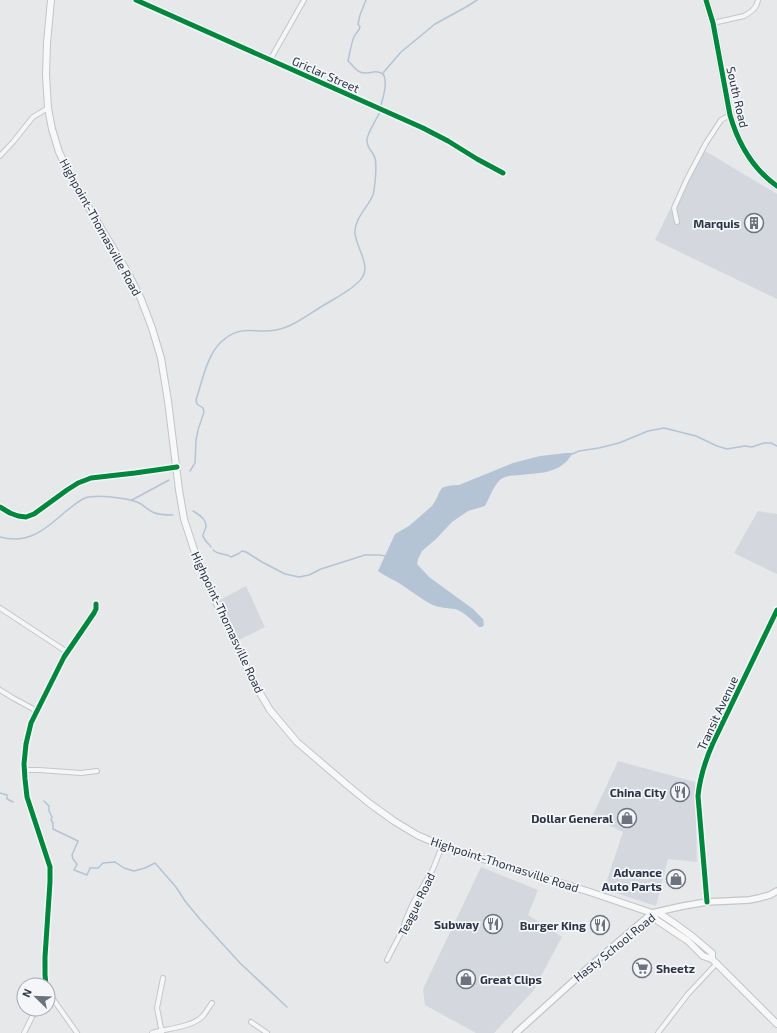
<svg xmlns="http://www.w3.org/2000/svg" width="777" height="1033" viewBox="0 0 777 1033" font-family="'Exo 2',sans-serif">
<rect width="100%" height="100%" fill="#e6e8ea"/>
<g fill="#d4d7dd">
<path d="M700 148 777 194V299L655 240Z"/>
<path d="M758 511 777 514V574L734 553Z"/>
<path d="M246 586 265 627 239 640 220 600Z"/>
<path d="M618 761 695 782 697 862 668 859 656 906 604 889 623 832 592 817Z"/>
<path d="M481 867 538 890 528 915 562 937 533 991 494 1033H476L425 1005 423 989Z"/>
</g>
<path fill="#b4c4d5" d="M566 453H573C571 456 569 458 567 461 554 474 537 473 520 475 513 476 507 475 501 479 493 486 490 497 485 506L468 511 452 522 436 539 422 551 418 559 417 564 429 577 473 609 483 619 484 625 482 627H479C472 620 464 612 455 609 447 608 440 608 433 605 422 600 413 592 402 585 395 580 386 577 378 571L395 534 409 526 432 506C444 490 434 486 459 485L513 463 540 456Z"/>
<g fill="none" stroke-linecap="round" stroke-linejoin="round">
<g stroke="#b4c4d5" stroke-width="1.5">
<path d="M366 0 360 15 358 24 360 27C359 31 357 32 355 35 351 42 350 53 348 61 352 64 355 70 360 72 366 75 372 71 378 72 391 73 383 98 381 105"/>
<path d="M383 73 401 52 435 24 466 7 477 0"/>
<path d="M572 454 579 451 599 448 619 443 648 431 664 428 696 436 717 446 727 449 745 446 752 447 764 443H771L777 446"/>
<path d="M190 471 195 463 196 440 198 430 204 412 203 408 197 404 196 400C202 382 207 355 221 342 242 323 253 334 276 330 293 327 309 314 324 305 334 299 346 293 355 285 358 283 361 280 363 276 370 264 356 247 355 233 354 219 368 207 373 195 375 187 377 166 375 158 373 151 366 148 367 139 369 130 376 120 380 112"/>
<path d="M132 500 169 480"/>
<path d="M193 511C200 515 209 521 205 530 204 533 203 533 203 536 204 540 209 544 211 547"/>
<path d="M0 537C28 545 46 529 65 512 72 507 78 501 85 498 96 494 126 498 137 502 143 504 148 511 155 513 160 515 167 515 173 515"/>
<path d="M213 550C218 555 225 553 231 557L238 554 242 551 246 552 262 562 285 574 299 577 309 575 321 569 365 555H379L386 556"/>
<path d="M0 793 7 795V799L13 802"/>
<path d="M44 801 49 806V811L52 817 51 820 53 823V829L78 841 72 855 73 859 77 864 74 870 87 875 90 868H98L103 863 115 862 124 868 134 871 145 868 155 863 176 887 185 901 199 918 240 963 287 1007"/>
</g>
<g stroke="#c4c6c8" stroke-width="6">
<g id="street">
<path d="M136 0 423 128 448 141 477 159 503 173"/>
<path d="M713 23 744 16C751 12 757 8 758 0"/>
<path d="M270 60 304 0"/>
<path d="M0 156 13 142 33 117 48 108"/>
<path d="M677 222 674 208 687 179 706 143 721 120 730 115"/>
<path d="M0 507 10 513 18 516 26 517 34 514 67 490 78 483 91 478 135 473 177 467"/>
<path d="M0 608 67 652"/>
<path d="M0 690 13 698 37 711"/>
<path d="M24 770H39L81 773 97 771"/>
<path d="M707 902 698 796C700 776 705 761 713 743L777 610"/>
<path d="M387 960 402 931 406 919 413 903 433 869 442 846"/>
<path d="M46 985 45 975V957L50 882V867L27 797 25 779 24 764 26 744 31 723 64 657 94 613 96 609V604"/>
<path d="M48 989 53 999 77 1033"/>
<path d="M251 1022 267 1033"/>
<path d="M24 1033 36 1009"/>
<path d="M152 1033C167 1028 191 1028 203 1016 206 1012 209 1007 212 1003"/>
<path d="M162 1033 157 1008 163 978"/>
<path d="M658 1033 688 994 717 963"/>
</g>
</g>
<g stroke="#c4c6c8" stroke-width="8">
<g id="secondary">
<path d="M706 0 713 23 730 115C738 143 753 169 777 186"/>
<path d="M516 1033 589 967 652 913 683 906 707 902 749 900 759 898 770 895 777 891"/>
</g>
</g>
<g stroke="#c2c5c8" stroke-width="8">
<g id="primary">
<path d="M51 0 47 43 46 75 48 108 52 129 59 152 74 183 128 273 141 299 152 328 161 358 168 401 179 490 184 519 199 565 253 681 270 710 297 742 346 784 369 803 394 821 417 835 442 846 502 865 590 892 652 913H659L674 923 693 937 712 953V959"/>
<path d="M652 913 656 919 658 921 688 941 703 956 712 959 777 1024"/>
</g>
</g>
<use href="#street" stroke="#f5f6f7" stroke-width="4"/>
<use href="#secondary" stroke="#f8f8f8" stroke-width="5.5"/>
<use href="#primary" stroke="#f8f8f8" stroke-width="6"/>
<g stroke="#f4f6f9" stroke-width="8">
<g id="cycleway">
<path d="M136 0 423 128 448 141 477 159 503 173"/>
<path d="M706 0 713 23 730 115C738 143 753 169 777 186"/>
<path d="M0 507 10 513 18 516 26 517 34 514 67 490 78 483 91 478 135 473 177 467"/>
<path d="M707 902 698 796C700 776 705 761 713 743L777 610"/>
<path d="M46 985 45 975V957L50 882V867L27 797 25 779 24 764 26 744 31 723 64 657 94 613 96 609V604"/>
</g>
</g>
<use href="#cycleway" stroke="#00873e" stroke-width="5"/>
</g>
<defs>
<g id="building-ring" transform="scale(1)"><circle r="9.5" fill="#f4f6f9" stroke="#6c737f" stroke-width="1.5"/><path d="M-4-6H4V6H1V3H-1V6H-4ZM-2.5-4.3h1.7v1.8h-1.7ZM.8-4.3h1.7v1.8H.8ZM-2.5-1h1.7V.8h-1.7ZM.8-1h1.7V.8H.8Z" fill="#6c737f"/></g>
<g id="restaurant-ring" transform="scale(1)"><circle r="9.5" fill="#f4f6f9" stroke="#6c737f" stroke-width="1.5"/><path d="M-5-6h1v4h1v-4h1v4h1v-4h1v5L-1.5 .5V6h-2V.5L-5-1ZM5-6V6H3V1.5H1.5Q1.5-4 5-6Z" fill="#6c737f"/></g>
<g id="shop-ring" transform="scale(1)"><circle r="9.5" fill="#f4f6f9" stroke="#6c737f" stroke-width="1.5"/><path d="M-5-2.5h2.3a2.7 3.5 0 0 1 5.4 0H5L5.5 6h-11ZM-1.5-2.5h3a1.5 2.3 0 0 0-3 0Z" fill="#6c737f"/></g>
<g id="supermarket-ring" transform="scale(1)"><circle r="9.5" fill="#f4f6f9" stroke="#6c737f" stroke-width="1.5"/><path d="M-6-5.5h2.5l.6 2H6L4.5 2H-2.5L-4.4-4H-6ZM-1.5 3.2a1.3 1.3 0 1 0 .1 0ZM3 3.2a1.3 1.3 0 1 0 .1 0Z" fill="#6c737f"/></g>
</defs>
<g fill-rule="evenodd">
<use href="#building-ring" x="754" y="223"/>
<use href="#restaurant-ring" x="680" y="792"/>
<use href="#shop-ring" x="627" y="818"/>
<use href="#shop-ring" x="676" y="879"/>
<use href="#restaurant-ring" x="493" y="924"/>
<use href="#restaurant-ring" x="600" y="925"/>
<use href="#supermarket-ring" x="642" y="968"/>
<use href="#shop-ring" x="466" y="979"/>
</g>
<g text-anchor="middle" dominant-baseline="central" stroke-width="3.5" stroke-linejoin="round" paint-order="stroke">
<g font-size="12" fill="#2b3445" stroke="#f4f6f9">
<text transform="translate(326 74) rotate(24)">Griclar Street</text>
<text transform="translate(738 97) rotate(77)">South Road</text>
<text transform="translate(101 227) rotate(61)">Highpoint-Thomasville Road</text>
<text transform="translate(228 622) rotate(65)">Highpoint-Thomasville Road</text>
<text transform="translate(717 713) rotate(-65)">Transit Avenue</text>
<text transform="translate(505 864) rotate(18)">Highpoint-Thomasville Road</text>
<text transform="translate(416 904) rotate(-64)">Teague Road</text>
<text transform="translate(614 947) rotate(-39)">Hasty School Road</text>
</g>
<g font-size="12" font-weight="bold" fill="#2b3445" stroke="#f4f6f9" text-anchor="end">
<text x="740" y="223">Marquis</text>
<text x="666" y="792">China City</text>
<text x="613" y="818">Dollar General</text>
<text x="662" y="872">Advance<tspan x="662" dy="14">Auto Parts</tspan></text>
<text x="479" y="924">Subway</text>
<text x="586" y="925">Burger King</text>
<text x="656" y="968" text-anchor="start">Sheetz</text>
<text x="480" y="979" text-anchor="start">Great Clips</text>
</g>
</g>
<g transform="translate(36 997) rotate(293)"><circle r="19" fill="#f4f6f9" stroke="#a4a8b1"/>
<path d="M0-3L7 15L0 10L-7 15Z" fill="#6c737f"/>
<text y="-6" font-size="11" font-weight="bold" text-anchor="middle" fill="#2b3445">N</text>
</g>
</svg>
